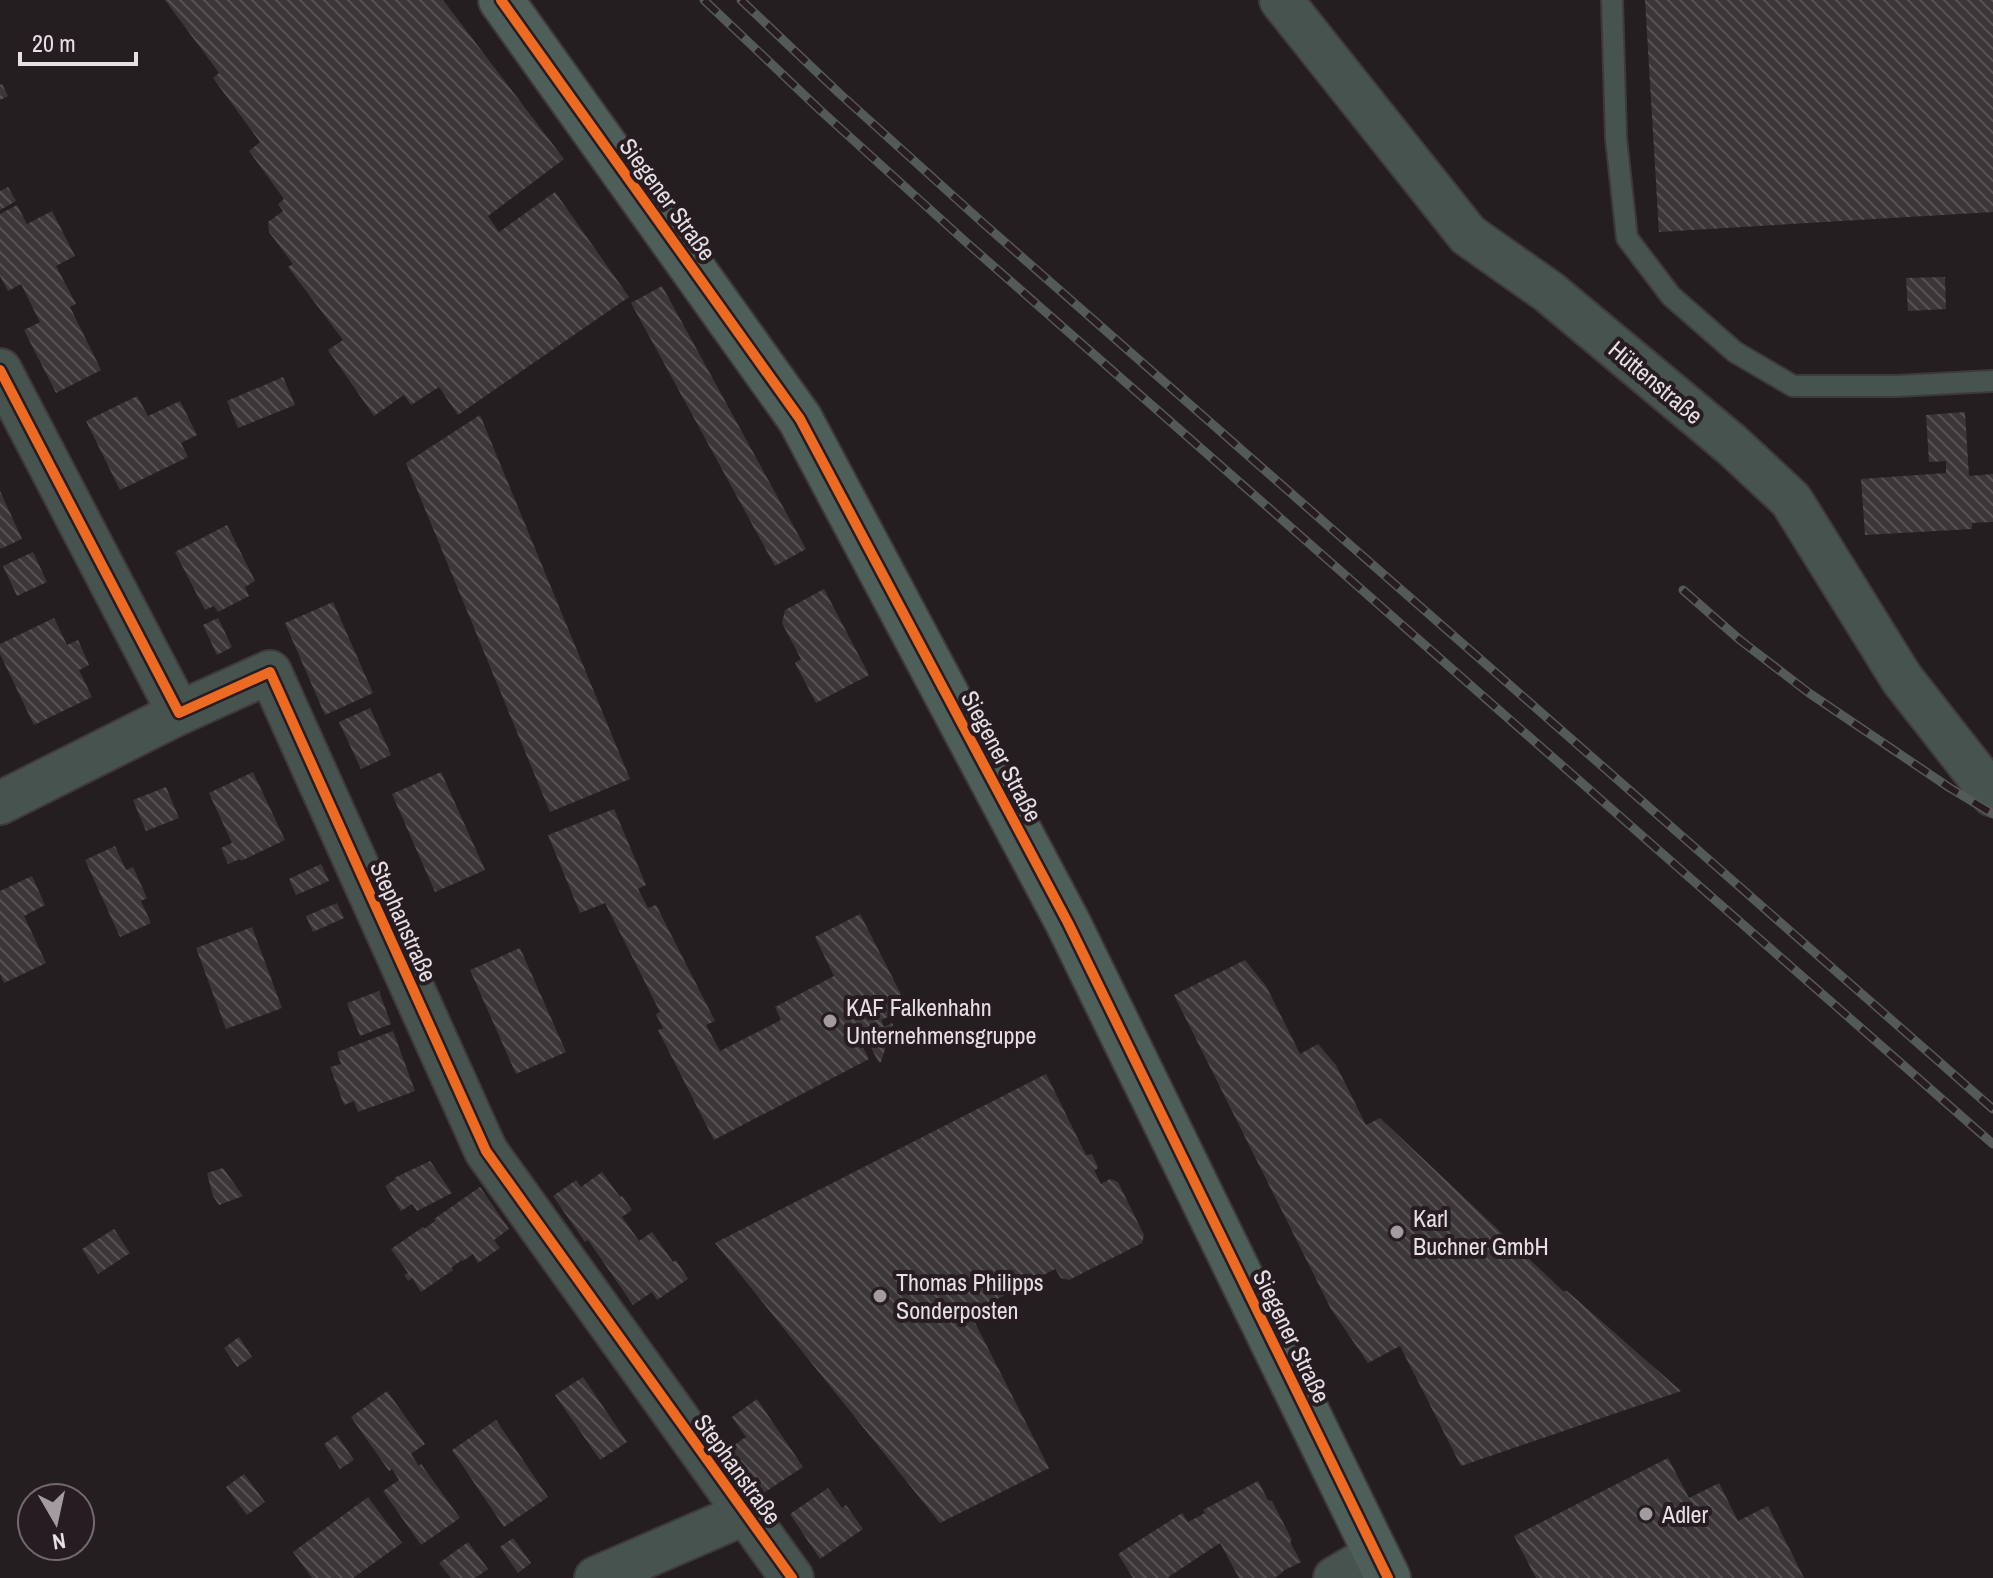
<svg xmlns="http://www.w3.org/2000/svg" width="1993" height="1578" viewBox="0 0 1993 1578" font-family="'Archivo Narrow',sans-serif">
<defs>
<pattern id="building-back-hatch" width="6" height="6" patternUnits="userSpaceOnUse" patternTransform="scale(2)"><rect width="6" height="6" fill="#3b3638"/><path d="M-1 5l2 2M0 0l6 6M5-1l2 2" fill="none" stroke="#575355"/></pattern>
</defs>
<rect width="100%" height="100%" fill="#241e21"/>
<g fill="url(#building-back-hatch)">
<path d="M165 0H443L564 159 488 216 499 232 555 192 629 297 458 415 439 387 411 405 404 395 374 416 328 350 343 340 288 267 293 264 269 232 268 222 283 211 278 204 284 199 249 151 260 142 213 78 219 73Z"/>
<path d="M1645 0H1993V212L1659 232Z"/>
<path d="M2 84 8 96 0 100V85Z"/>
<path d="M8 187 16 201 0 210V191Z"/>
<path d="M17 205 27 224 52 211 75 256 56 266 76 304 70 307 101 370 56 393 24 330 40 322 21 284 8 291 0 276V214Z"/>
<path d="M1945 277 1946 309 1908 311 1906 278Z"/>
<path d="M662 286 806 549 775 566 631 303Z"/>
<path d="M283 377 295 405 238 428 227 401Z"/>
<path d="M137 396 148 416 180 401 197 435 181 443 188 457 120 490 86 421Z"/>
<path d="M1965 412 1969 476 1993 474V522L1972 523V529L1865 535 1861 479 1946 473V461L1929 462 1926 415Z"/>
<path d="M480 415 630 779 550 812 406 463Z"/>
<path d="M0 491 22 539 0 549Z"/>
<path d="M227 525 255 581 245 587 249 596 218 612 214 606 205 610 175 552Z"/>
<path d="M33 552 47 582 17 596 3 566Z"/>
<path d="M824 589 869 675 816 703 795 663 801 659 782 623 785 610Z"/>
<path d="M333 602 373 693 325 715 285 623Z"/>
<path d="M54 618 67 645 78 640 89 665 79 670 92 697 34 725 0 654V644Z"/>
<path d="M218 618 232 647 217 655 203 625Z"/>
<path d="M370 708 391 755 361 769 339 722Z"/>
<path d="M253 772 285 840 241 861 240 859 228 864 221 848 232 843 209 793Z"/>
<path d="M441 772 485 870 435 892 392 794Z"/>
<path d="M166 787 179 818 146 831 133 800Z"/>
<path d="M614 809 646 885 638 889 648 908 656 905 715 1021 706 1025 720 1051 781 1020 775 1007 834 976 815 937 860 914 908 1008 881 1020 884 1027 892 1023 893 1025 881 1062 879 1063 865 1036 871 1033 868 1027 856 1034 869 1059 714 1140 658 1030 663 1028 656 1014 660 1012 605 903 580 913 548 835Z"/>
<path d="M115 846 126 870 133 867 147 898 141 901 151 923 120 937 85 860Z"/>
<path d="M321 864 329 881 296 895 289 879Z"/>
<path d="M32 876 45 905 24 916 46 963 4 983 0 974V891Z"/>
<path d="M337 903 344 918 313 932 306 916Z"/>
<path d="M252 927 282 1008 226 1029 196 948Z"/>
<path d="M520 948 566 1052 516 1074 470 970Z"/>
<path d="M1245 960 1266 986 1300 1054 1318 1044 1336 1065 1366 1125 1380 1118 1563 1291H1567L1681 1391 1461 1466 1400 1346 1368 1363 1331 1309 1174 995Z"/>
<path d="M379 991 391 1024 360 1036 347 1003Z"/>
<path d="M393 1031 415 1091 358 1112 354 1101 344 1105 330 1067 341 1064 337 1052Z"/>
<path d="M1046 1074 1086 1155 1092 1154 1098 1167 1096 1170H1094L1101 1184 1110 1179 1118 1182 1144 1235 1142 1243 1069 1280 1061 1278 1055 1269 970 1313 1049 1468 940 1523 715 1243Z"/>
<path d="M430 1161 452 1193 417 1211 412 1204 401 1211 385 1186 396 1179 394 1178Z"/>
<path d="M223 1168 243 1196 219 1205 213 1196 207 1173Z"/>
<path d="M602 1172 620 1197 622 1196 632 1210 622 1217 639 1241 652 1232 673 1262 676 1260 688 1279 657 1300 652 1292 633 1305 588 1240 585 1242 553 1196 576 1180 581 1187Z"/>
<path d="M480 1187 509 1229 494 1240 500 1248 478 1263 473 1254 463 1261 462 1260 451 1268 453 1270 421 1292 412 1278 408 1281 404 1275 408 1273 391 1249 423 1227 424 1229 435 1221 434 1219Z"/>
<path d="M114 1229 130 1253 98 1274 82 1249Z"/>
<path d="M239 1337 252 1357 237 1367 224 1348Z"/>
<path d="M583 1377 627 1442 600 1460 555 1395Z"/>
<path d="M387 1391 425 1444 411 1454 419 1466 421 1464 460 1518 421 1545 383 1491 399 1480 392 1469 389 1471 351 1417Z"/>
<path d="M757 1399 803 1467 759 1496 728 1449 746 1437 732 1417Z"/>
<path d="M496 1420 548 1497 504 1527 452 1450Z"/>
<path d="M337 1435 354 1460 340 1469 324 1444Z"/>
<path d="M1668 1458 1689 1498 1719 1483 1738 1521 1768 1506 1804 1578H1536L1514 1536Z"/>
<path d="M244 1474 265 1502 247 1515 226 1487Z"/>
<path d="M1258 1481 1268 1500 1272 1501 1292 1540 1290 1542 1301 1562 1283 1571 1282 1573 1274 1578H1239L1220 1543 1167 1578H1133L1118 1554 1182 1513 1188 1522 1205 1513 1203 1510Z"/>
<path d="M828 1488 842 1508 846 1505 863 1529 820 1559 790 1514Z"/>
<path d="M368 1497 402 1543 353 1578H312L293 1552Z"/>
<path d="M513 1538 531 1563 518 1573 500 1547Z"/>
<path d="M468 1542 488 1569 475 1578H451L439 1563Z"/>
</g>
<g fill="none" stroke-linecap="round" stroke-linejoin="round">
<g stroke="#3e3a3c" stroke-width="24">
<path id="service" d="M1612 0 1616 138 1627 238 1671 296 1735 352 1793 386H1897L1993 381"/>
</g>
<g stroke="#3e3a3c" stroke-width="46">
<g id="minor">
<path d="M1281 0 1468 235 1549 292 1732 445 1791 500 1902 679 1993 795"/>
<path d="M0 370 179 713 270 672 486 1151 792 1578"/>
<path d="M0 803 179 713"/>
<path d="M596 1578 746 1513"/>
<path d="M1335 1578 1376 1554"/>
</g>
</g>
<g stroke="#3e3a3c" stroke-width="48">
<path id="secondary" d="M501 0 800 419 1068 923 1388 1578"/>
</g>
<use href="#service" stroke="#46534f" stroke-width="20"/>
<use href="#minor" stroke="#46534f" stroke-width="42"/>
<use href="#secondary" stroke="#4e5e59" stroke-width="44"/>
<g stroke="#545a58" stroke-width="9">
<g id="rail">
<path d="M704 0 820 110 967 243 1993 1144"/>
<path d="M741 0 840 94 983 223 1993 1109"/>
<path d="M1683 590 1740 640 1809 693 1950 788 1993 814"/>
</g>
</g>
<use href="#rail" stroke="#261c21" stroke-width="6" stroke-dasharray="18" stroke-linecap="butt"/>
<g stroke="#261c21" stroke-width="15">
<g id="cycleway">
<path d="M501 0 800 419 1068 923 1388 1578"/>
<path d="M0 370 179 713 270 672 486 1151 792 1578"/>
</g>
</g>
<use href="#cycleway" stroke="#ed6a23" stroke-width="10"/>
</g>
<g fill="#a29b9f" stroke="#261c21" stroke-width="3">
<circle cx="830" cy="1021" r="8"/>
<circle cx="1397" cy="1232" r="8"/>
<circle cx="880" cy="1296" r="8"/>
<circle cx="1646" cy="1514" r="8"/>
</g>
<g text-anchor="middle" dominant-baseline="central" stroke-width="8" stroke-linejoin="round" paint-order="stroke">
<g font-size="24" fill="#e6dfe3" stroke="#261c21">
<text transform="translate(668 199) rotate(54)">Siegener Straße</text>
<text transform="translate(1656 382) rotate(40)">Hüttenstraße</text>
<text transform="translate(1002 756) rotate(62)">Siegener Straße</text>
<text transform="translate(404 921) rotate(66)">Stephanstraße</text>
<text transform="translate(1292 1336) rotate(64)">Siegener Straße</text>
<text transform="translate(738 1469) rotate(54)">Stephanstraße</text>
</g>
<g font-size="24" fill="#e6dfe3" stroke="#261c21" text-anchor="start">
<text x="846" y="1007">KAF Falkenhahn<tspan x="846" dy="28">Unternehmensgruppe</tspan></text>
<text x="1413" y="1218">Karl<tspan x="1413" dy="28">Buchner GmbH</tspan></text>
<text x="896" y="1282">Thomas Philipps<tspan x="896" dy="28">Sonderposten</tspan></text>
<text x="1662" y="1514">Adler</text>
</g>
</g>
<g transform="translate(56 1522) rotate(171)"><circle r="38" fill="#261c21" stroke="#736a6f" stroke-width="2"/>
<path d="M0-6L14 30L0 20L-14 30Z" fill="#a29b9f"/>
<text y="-12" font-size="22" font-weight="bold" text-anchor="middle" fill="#e6dfe3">N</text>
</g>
<path d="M20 52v12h116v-12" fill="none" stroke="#e6dfe3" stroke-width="4"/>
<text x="32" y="52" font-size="24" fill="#e6dfe3" stroke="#261c21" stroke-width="6" paint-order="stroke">20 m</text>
</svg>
